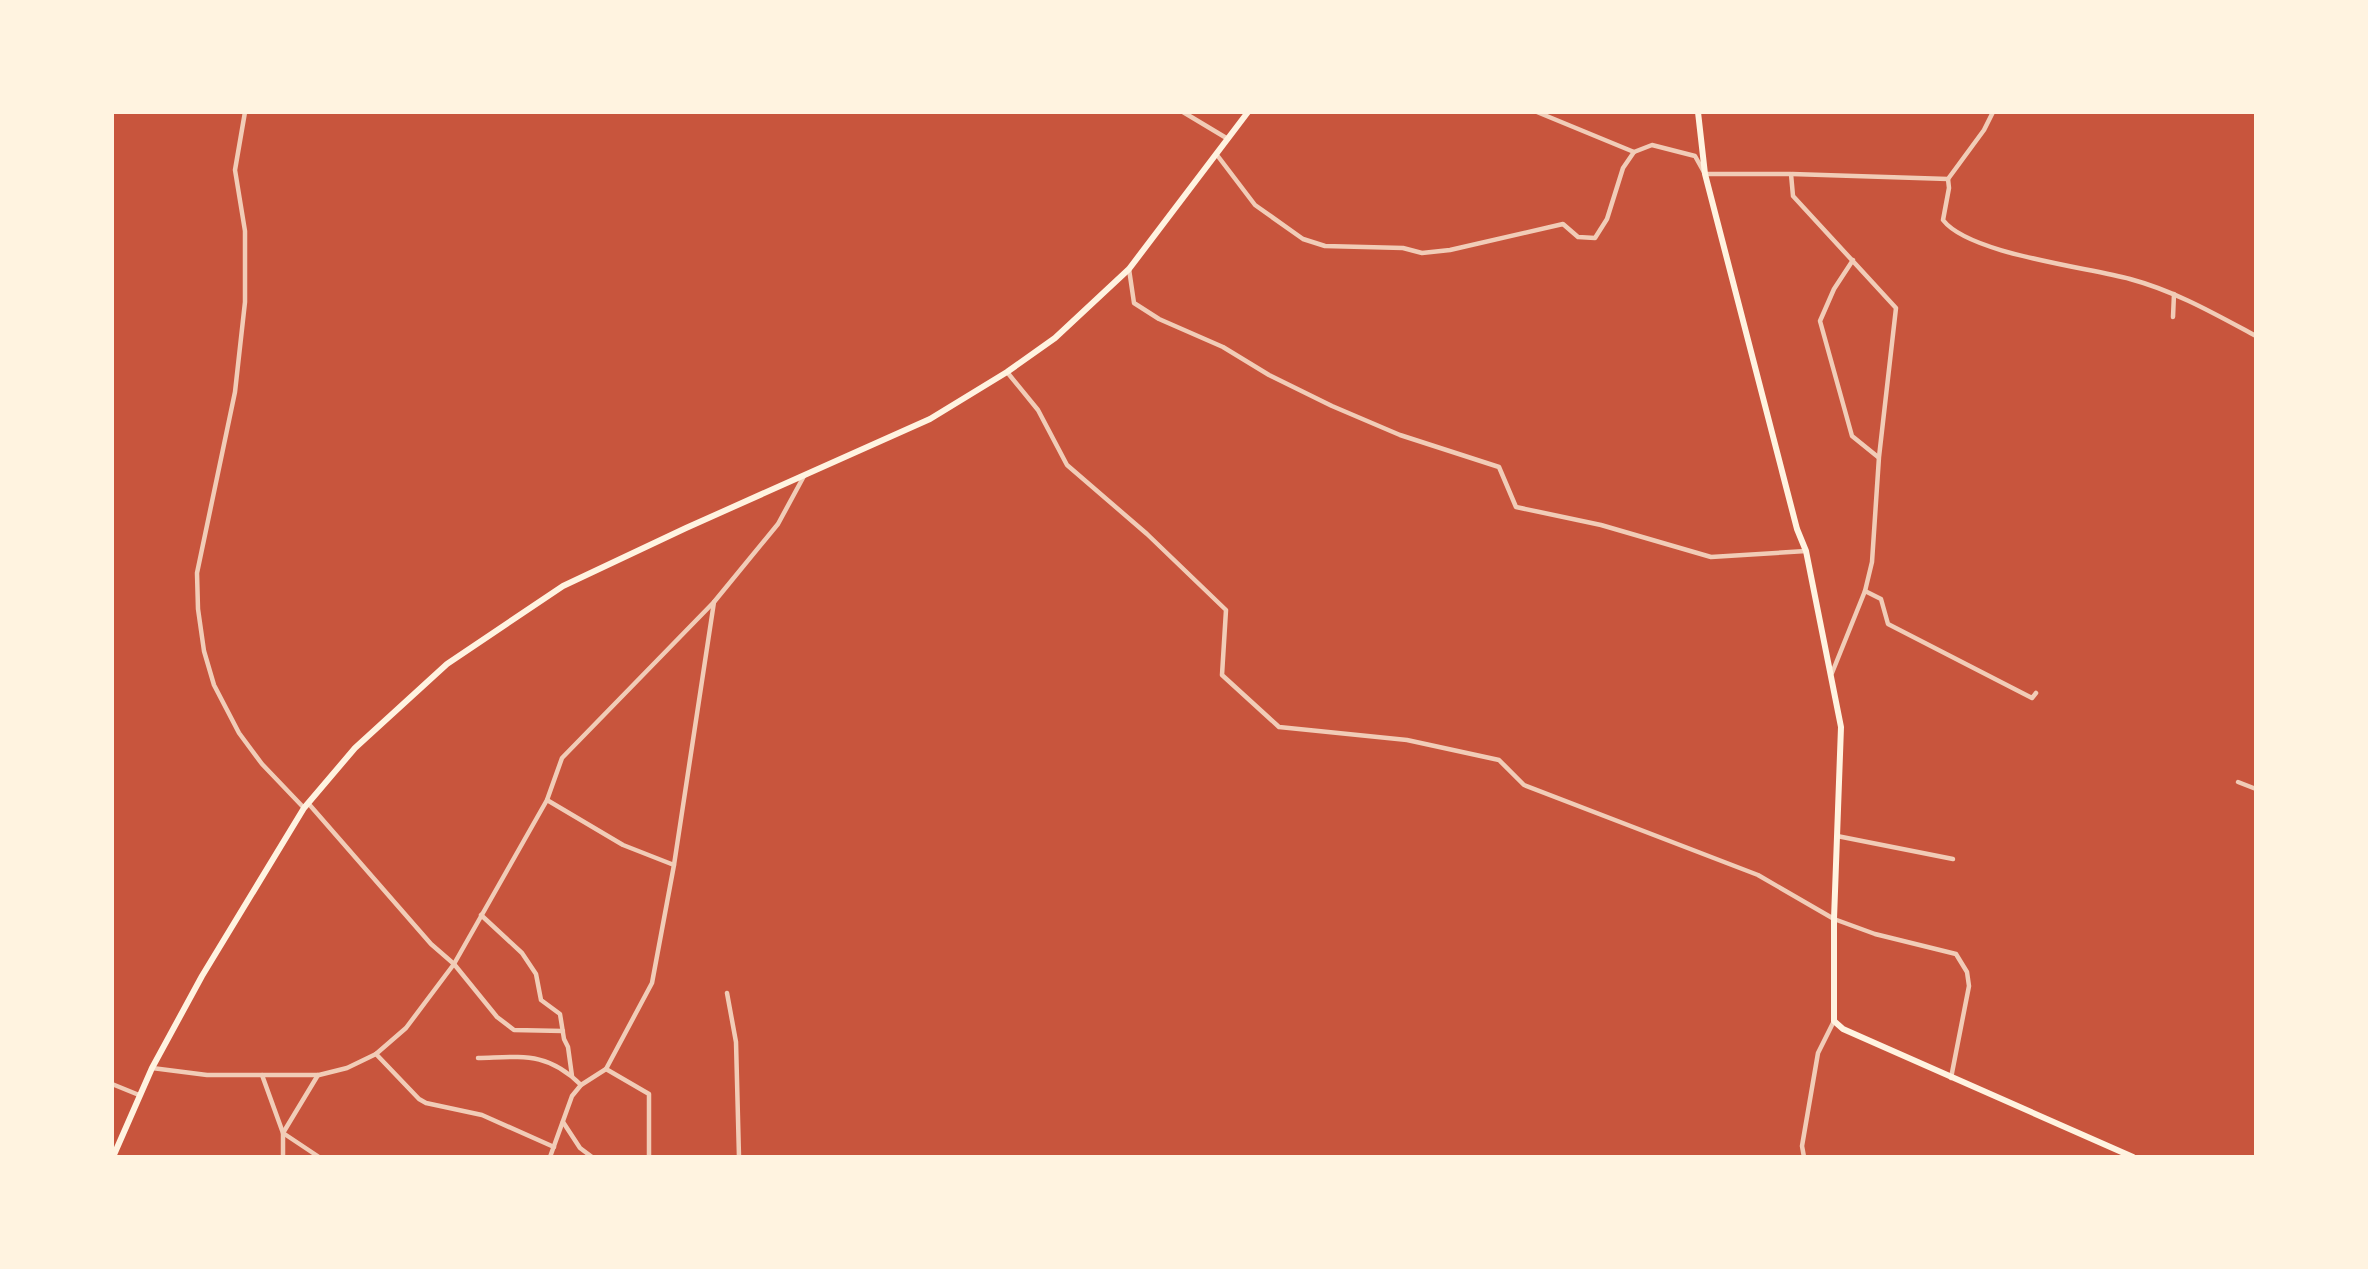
<svg xmlns="http://www.w3.org/2000/svg" width="2368" height="1269" viewBox="0 0 2368 1269" font-family="Raleway,sans-serif">
<rect width="100%" height="100%" fill="#c8553d"/>
<g fill="none" stroke-linecap="round" stroke-linejoin="round">
<g stroke="#f1ccb7" stroke-width="4.5">
<path d="M245 112 235 170 245 231V302L235 392 197 573 198 609 204 651 214 685 239 733 262 764 304 808"/>
<path d="M1183 112 1228 139"/>
<path d="M1537 112 1634 152 1652 145 1695 156 1705 174H1791L1793 196 1896 308 1879 457 1872 562 1865 591 1832 673"/>
<path d="M1217 155 1255 205 1303 239 1325 246 1403 248 1422 253 1450 250 1563 224 1578 237 1595 238 1607 219 1623 168 1634 152"/>
<path d="M1792 174 1948 179 1984 130 1993 112"/>
<path d="M1948 179 1949 188 1943 220C1969 254 2086 267 2130 279 2175 291 2215 314 2256 336"/>
<path d="M1853 260 1834 289 1820 321 1852 436 1878 457"/>
<path d="M1129 269 1134 303 1159 319 1223 347 1269 375 1332 406 1400 435 1499 467 1516 507 1601 525 1711 557 1806 551"/>
<path d="M2173 317 2174 294"/>
<path d="M1007 372 1038 410 1067 465 1147 534 1226 610 1222 675 1279 727 1407 740 1499 760 1524 785 1758 875 1834 919 1875 934 1956 954 1967 972 1969 986 1951 1078"/>
<path d="M1865 591 1881 599 1888 624 2032 698 2036 693"/>
<path d="M2238 782 2256 789"/>
<path d="M547 800 623 845 674 865"/>
<path d="M308 803 431 944 454 964 497 1017 514 1030 563 1031"/>
<path d="M1837 836 1953 859"/>
<path d="M481 915 522 953 536 974 541 1000 560 1014 564 1039 568 1047 572 1076"/>
<path d="M727 993 736 1042 739 1157"/>
<path d="M376 1054 419 1099 426 1103 482 1115 554 1147"/>
<path d="M478 1058C522 1057 547 1051 581 1085"/>
<path d="M152 1068 207 1075H319L347 1068 376 1054 406 1028 454 964 547 800 562 758 714 602"/>
<path d="M606 1069 649 1094V1157"/>
<path d="M262 1075 283 1133 319 1157"/>
<path d="M112 1084 139 1095"/>
<path d="M563 1122 580 1148 592 1157"/>
<path d="M283 1157V1133L318 1075"/>
<path d="M550 1157 572 1096 581 1085 606 1069 652 983 674 865 714 602 778 524 804 476"/>
<path d="M1804 1157 1802 1146 1818 1053 1834 1021"/>
</g>
<g stroke="#fff3e0" stroke-width="6">
<path d="M1698 112 1705 174 1797 529 1806 551 1841 727 1834 919V1021L1843 1029 2133 1157"/>
<path d="M113 1157 152 1068 202 976 304 808 355 748 447 664 563 586 686 528 930 419 1007 372 1055 338 1129 269 1248 112"/>
</g>
</g>
<rect width="2368" height="1269" fill="none" stroke="#fff3e0" stroke-width="228"/>
</svg>
